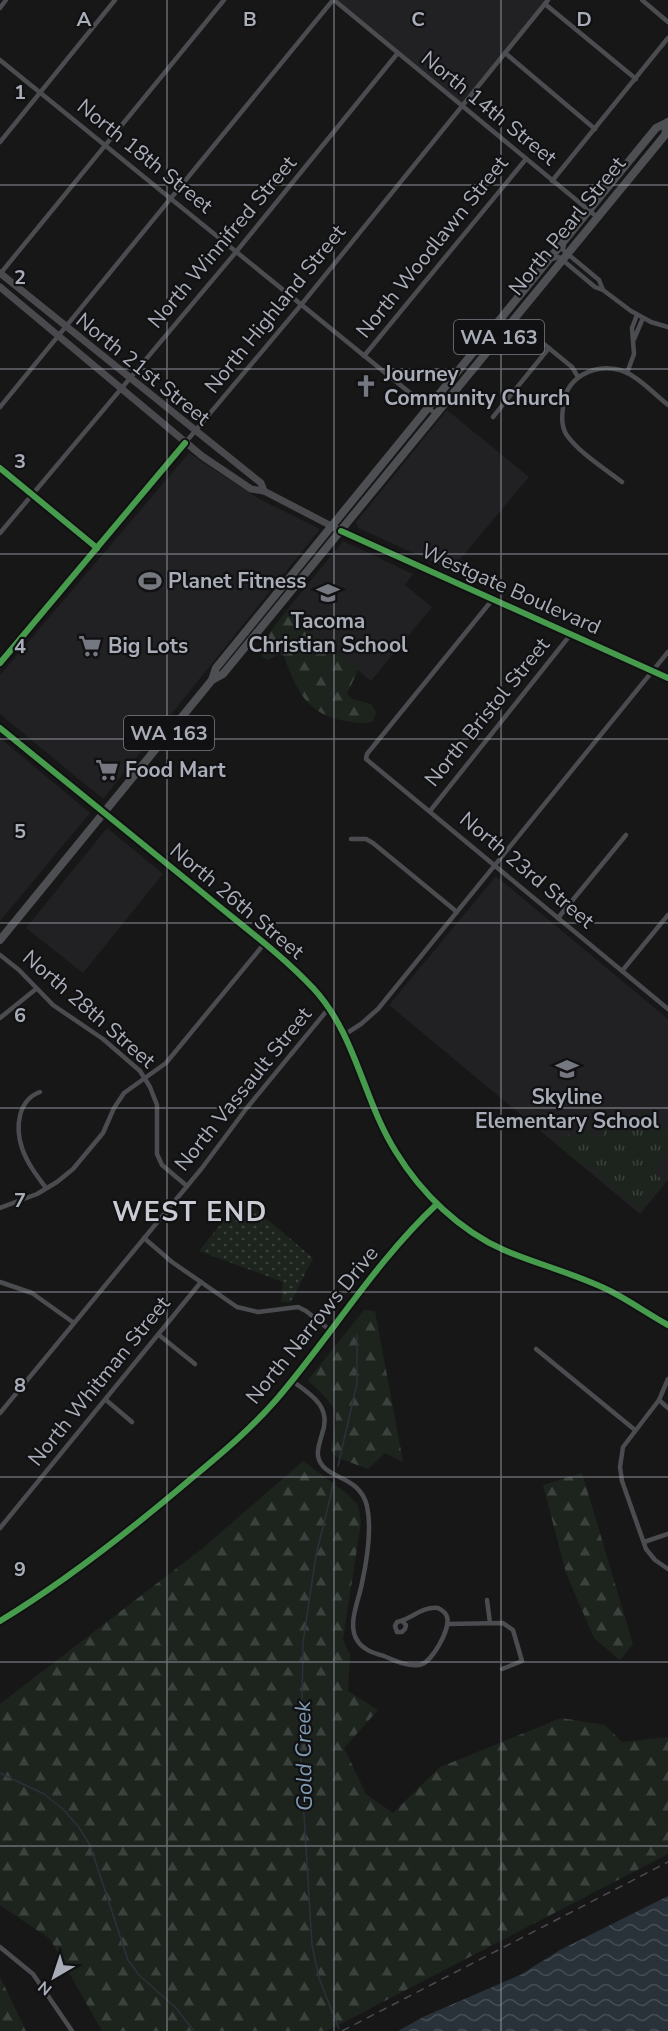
<svg xmlns="http://www.w3.org/2000/svg" width="668" height="2031" viewBox="0 0 668 2031" font-family="'Nunito Sans',sans-serif">
<defs>
<pattern id="grass-tufts" width="24" height="20" patternUnits="userSpaceOnUse" patternTransform="scale(1.5)"><rect width="24" height="20" fill="#1d241e"/><path d="M3 7l-1-3M5 7V3M7 7l1-3M15 17l-1-3M17 17v-4M19 17l1-3" fill="none" stroke="#3b413d"/></pattern>
<pattern id="forest-firs" width="22" height="20" patternUnits="userSpaceOnUse" patternTransform="scale(1.5)"><rect width="22" height="20" fill="#1d241e"/><path d="M5 1l3.5 6h-7zM16 11l3.5 6h-7z" fill="#3b413d"/></pattern>
<pattern id="park-dots" width="8" height="8" patternUnits="userSpaceOnUse" patternTransform="scale(1.5)"><rect width="8" height="8" fill="#1d241e"/><path d="M2 2h.1M6 6h.1" fill="none" stroke="#3b413d" stroke-width="1.8" stroke-linecap="round"/></pattern>
<pattern id="water-waves" width="16" height="10" patternUnits="userSpaceOnUse" patternTransform="scale(1.5)"><rect width="16" height="10" fill="#2a3239"/><path d="M0 5q4-4 8 0t8 0" fill="none" stroke="#464d54"/></pattern>
</defs>
<rect width="100%" height="100%" fill="#171717"/>
<g fill="#212123">
<path d="M334 0H548L462 106Z"/>
<path d="M447 410 529 477 451 570 358 528 356 522Z"/>
<path d="M189 453 259 499 320 529 103 799 0 714V675Z"/>
<path d="M343 541 413 574 405 585 432 607 371 681 286 611Z"/>
<path d="M0 738 90 813 0 921Z"/>
<path d="M107 828 163 874 83 973 26 928Z"/>
<path d="M496 876 668 1019V1180L640 1214 389 1005Z"/>
</g>
<path fill="url(#grass-tufts)" d="M643 1110 668 1131V1153L655 1173 665 1182 643 1207 637 1206 583 1162 579 1163 555 1143C566 1131 572 1138 584 1128L598 1140 619 1115 623 1118 627 1115 630 1118 633 1115 638 1116Z"/>
<g fill="url(#forest-firs)">
<path d="M286 611 358 670 347 694 352 699 371 704 376 712 373 721C364 725 355 722 345 721 307 714 296 690 284 656L279 654 268 660 262 657V643Z"/>
<path d="M364 1310 375 1311 403 1462 385 1453 368 1469 336 1457 331 1451C340 1407 339 1411 308 1380Z"/>
<path d="M303 1461 345 1492 358 1505 361 1522 343 1640 350 1655 348 1691 378 1710 344 1748 366 1794 393 1813 440 1767 561 1718 605 1725 622 1742 668 1737V1854L327 2031H102L50 1939 0 1905V1704L203 1548Z"/>
<path d="M582 1473 633 1644 620 1660 594 1638 566 1573 543 1485Z"/>
<path d="M0 1977 26 2031H0Z"/>
</g>
<path fill="url(#park-dots)" d="M242 1198 313 1258 291 1302H281L283 1282 199 1251Z"/>
<path fill="url(#water-waves)" d="M668 1896V2031H398L423 2017 520 1975 560 1950Z"/>
<g fill="none" stroke-linecap="round" stroke-linejoin="round">
<g stroke="#2a3239" stroke-width="1.5">
<path d="M338 1466 357 1383V1335"/>
<path d="M334 1482 316 1555 303 1643 301 1765 312 1945 319 1978 339 2029"/>
<path d="M0 1773 44 1794 63 1809 78 1826 90 1845 128 1960 139 1975 176 2008 194 2031"/>
</g>
<g stroke="#4b4c50" stroke-width="4.5">
<path d="M334 0 597 217"/>
<path d="M642 0 668 22"/>
<path d="M545 4 636 79"/>
<path d="M0 8 6 0"/>
<path d="M505 53 595 129"/>
<path d="M0 60 436 414"/>
<path d="M0 142 115 0"/>
<path d="M552 181 668 38"/>
<path d="M564 244 563 250 599 280 603 290"/>
<path d="M552 259 559 257 595 287 603 290 631 311 651 322 668 327"/>
<path d="M0 274 224 0"/>
<path d="M528 331 572 367 578 377"/>
<path d="M634 339 643 318"/>
<path d="M364 356 526 159"/>
<path d="M627 373 634 354 632 328 637 315"/>
<path d="M0 407 333 0"/>
<path d="M493 417 549 348"/>
<path d="M0 468 97 548"/>
<path d="M622 482C605 469 578 452 566 434 561 425 562 416 563 407 565 378 593 363 620 370 637 375 654 394 668 405"/>
<path d="M0 533 236 252 397 54"/>
<path d="M493 599 367 754 366 759 668 1009"/>
<path d="M0 663 301 305 548 0"/>
<path d="M430 811 571 634"/>
<path d="M351 839H366L373 843 457 912"/>
<path d="M558 918 626 835"/>
<path d="M0 955 19 970 53 1005 103 1039 140 1071 150 1087 157 1105V1154L162 1165 187 1186"/>
<path d="M622 971 668 915"/>
<path d="M0 1018 36 989"/>
<path d="M344 1035 361 1024 378 1009 668 652"/>
<path d="M40 1092C18 1100 15 1127 22 1148 27 1163 37 1176 46 1188"/>
<path d="M0 1208 37 1194 57 1182 73 1169 103 1133 114 1108 124 1093 166 1063 264 944"/>
<path d="M144 1238 172 1262 237 1307 258 1312 298 1307 306 1311 331 1331"/>
<path d="M0 1282 32 1293 74 1323"/>
<path d="M159 1335 195 1364"/>
<path d="M536 1349 635 1430"/>
<path d="M668 1379 659 1400 623 1447 620 1467 622 1481 646 1549 655 1560 668 1569"/>
<path d="M292 1381C312 1395 332 1407 322 1434 320 1442 317 1449 318 1456 323 1481 359 1473 367 1506 372 1529 367 1560 362 1583 359 1600 347 1624 357 1640 363 1650 374 1653 384 1656 394 1660 407 1667 419 1665 431 1664 451 1629 447 1617 446 1613 442 1610 438 1608 422 1606 410 1620 397 1622L395 1626 397 1632H402L405 1629 406 1625 403 1622"/>
<path d="M106 1400 132 1422"/>
<path d="M659 1400 668 1408"/>
<path d="M0 1413 202 1168 246 1109 329 1008"/>
<path d="M0 1528 201 1282"/>
<path d="M644 1542 668 1534"/>
<path d="M487 1600 490 1623"/>
<path d="M448 1624 503 1623 513 1630 522 1661 502 1669"/>
<path d="M0 1947 33 1974 72 2031"/>
</g>
<g stroke="#4a4a4e" stroke-width="7">
<path d="M0 273 261 483 264 491"/>
<path d="M0 287 202 456 251 489 264 491 341 531 668 678"/>
<path d="M0 728C68 784 136 838 204 894 241 925 280 953 313 988 356 1034 363 1100 396 1152 421 1193 460 1231 504 1250 537 1264 572 1273 604 1288 626 1298 646 1313 668 1325"/>
<path d="M0 1621C66 1581 127 1533 186 1483 217 1457 249 1431 276 1400 331 1336 375 1262 437 1204"/>
</g>
<g stroke="#4d4f52" stroke-width="8">
<path d="M212 680 223 674 665 135 668 122"/>
<path d="M0 940 212 680 216 668 656 128 668 122"/>
</g>
<path stroke="#4b4c4f" stroke-width="1.5" stroke-dasharray="8 6" stroke-linecap="butt" d="M342 2031 668 1862"/>
<g stroke="#111113" stroke-width="10">
<g id="cycleway">
<path d="M0 468 97 548"/>
<path d="M341 531 668 678"/>
<path d="M0 663 185 443"/>
<path d="M0 728C68 784 136 838 204 894 241 925 280 953 313 988 356 1034 363 1100 396 1152 421 1193 460 1231 504 1250 537 1264 572 1273 604 1288 626 1298 646 1313 668 1325"/>
<path d="M0 1621C66 1581 127 1533 186 1483 217 1457 249 1431 276 1400 331 1336 375 1262 437 1204"/>
</g>
</g>
<use href="#cycleway" stroke="#469c4c" stroke-width="6"/>
</g>
<path fill="none" stroke="#a8adb8" stroke-width="1.5" stroke-opacity="0.55" d="M167 0V2031M334 0V2031M501 0V2031M0 185H668M0 369H668M0 554H668M0 739H668M0 923H668M0 1108H668M0 1292H668M0 1477H668M0 1662H668M0 1846H668"/>
<defs>
<g id="church-bare" transform="scale(1.8)"><path d="M-1.2-6h2.4v3.5h3.3v2.4h-3.3V6h-2.4V-.1h-3.3v-2.4h3.3Z" fill="#757880" stroke="#111113" stroke-width="2.5" paint-order="stroke"/></g>
<g id="stadium-bare" transform="scale(1.8)"><path d="M0-5a6.5 5 0 1 0 0 10a6.5 5 0 1 0 0-10ZM-3.5-1.8h7v3.6h-7Z" fill="#757880" stroke="#111113" stroke-width="2.5" paint-order="stroke"/></g>
<g id="school-bare" transform="scale(1.8)"><path d="M0-5L7-2L0 1L-7-2ZM-4 1L0 2.5L4 1V4Q0 6-4 4Z" fill="#757880" stroke="#111113" stroke-width="2.5" paint-order="stroke"/></g>
<g id="supermarket-bare" transform="scale(1.8)"><path d="M-6-5.5h2.5l.6 2H6L4.5 2H-2.5L-4.4-4H-6ZM-1.5 3.2a1.3 1.3 0 1 0 .1 0ZM3 3.2a1.3 1.3 0 1 0 .1 0Z" fill="#757880" stroke="#111113" stroke-width="2.5" paint-order="stroke"/></g>
</defs>
<g fill-rule="evenodd">
<use href="#church-bare" x="366" y="386"/>
<use href="#stadium-bare" x="150" y="581"/>
<use href="#school-bare" x="328" y="593"/>
<use href="#supermarket-bare" x="90" y="646"/>
<use href="#supermarket-bare" x="107" y="770"/>
<use href="#school-bare" x="567" y="1069"/>
</g>
<g text-anchor="middle" dominant-baseline="central" stroke-width="4.5" stroke-linejoin="round" paint-order="stroke">
<g fill="#111113" stroke="#7b7e86" stroke-width="1.5">
<rect x="454" y="320" width="90" height="34" rx="4.5"/>
<rect x="124" y="716" width="90" height="34" rx="4.5"/>
</g>
<g font-size="20" font-weight="bold" fill="#a8adb8">
<text x="499" y="337">WA 163</text>
<text x="169" y="733">WA 163</text>
</g>
<g font-size="21" fill="#a8adb8" stroke="#111113">
<text transform="translate(489 108) rotate(39)">North 14th Street</text>
<text transform="translate(145 156) rotate(39)">North 18th Street</text>
<text transform="translate(567 226) rotate(-51)">North Pearl Street</text>
<text transform="translate(222 242) rotate(-50)">North Winnifred Street</text>
<text transform="translate(432 247) rotate(-51)">North Woodlawn Street</text>
<text transform="translate(275 309) rotate(-51)">North Highland Street</text>
<text transform="translate(143 369) rotate(39)">North 21st Street</text>
<text transform="translate(511 589) rotate(24)">Westgate Boulevard</text>
<text transform="translate(487 712) rotate(-51)">North Bristol Street</text>
<text transform="translate(527 870) rotate(40)">North 23rd Street</text>
<text transform="translate(237 901) rotate(40)">North 26th Street</text>
<text transform="translate(89 1009) rotate(41)">North 28th Street</text>
<text transform="translate(243 1089) rotate(-51)">North Vassault Street</text>
<text transform="translate(312 1325) rotate(-51)">North Narrows Drive</text>
<text transform="translate(99 1381) rotate(-51)">North Whitman Street</text>
</g>
<g font-size="21" font-weight="bold" fill="#a8adb8" stroke="#111113" text-anchor="start">
<text x="384" y="374">Journey<tspan x="384" dy="24">Community Church</tspan></text>
<text x="168" y="581">Planet Fitness</text>
<text x="328" y="621" text-anchor="middle">Tacoma<tspan x="328" dy="24">Christian School</tspan></text>
<text x="108" y="646">Big Lots</text>
<text x="125" y="770">Food Mart</text>
<text x="567" y="1097" text-anchor="middle">Skyline<tspan x="567" dy="24">Elementary School</tspan></text>
</g>
<g font-size="22" font-style="italic" fill="#7f9bb3" stroke="#111113">
<text transform="translate(304 1756) rotate(-91)">Gold Creek</text>
</g>
<g font-size="27" font-weight="bold" letter-spacing="1.5" fill="#c9ccd4" stroke="#111113">
<text x="190" y="1212">WEST END</text>
</g>
</g>
<g font-size="20" text-anchor="middle" font-weight="bold" fill="#a8adb8" stroke="#111113" stroke-width="4.5" stroke-linejoin="round" paint-order="stroke">
<text x="84" y="26">A</text>
<text x="250" y="26">B</text>
<text x="418" y="26">C</text>
<text x="584" y="26">D</text>
<text x="20" y="99">1</text>
<text x="20" y="284">2</text>
<text x="20" y="468">3</text>
<text x="20" y="653">4</text>
<text x="20" y="838">5</text>
<text x="20" y="1022">6</text>
<text x="20" y="1207">7</text>
<text x="20" y="1392">8</text>
<text x="20" y="1576">9</text>
</g>
<g transform="translate(54 1977) rotate(219)" stroke="#111113" stroke-width="4.5" paint-order="stroke">
<path d="M0-4.5L10 22L0 15L-10 22Z" fill="#a8adb8"/>
<text y="-9" font-size="16" font-weight="bold" text-anchor="middle" fill="#a8adb8">N</text>
</g>
</svg>
